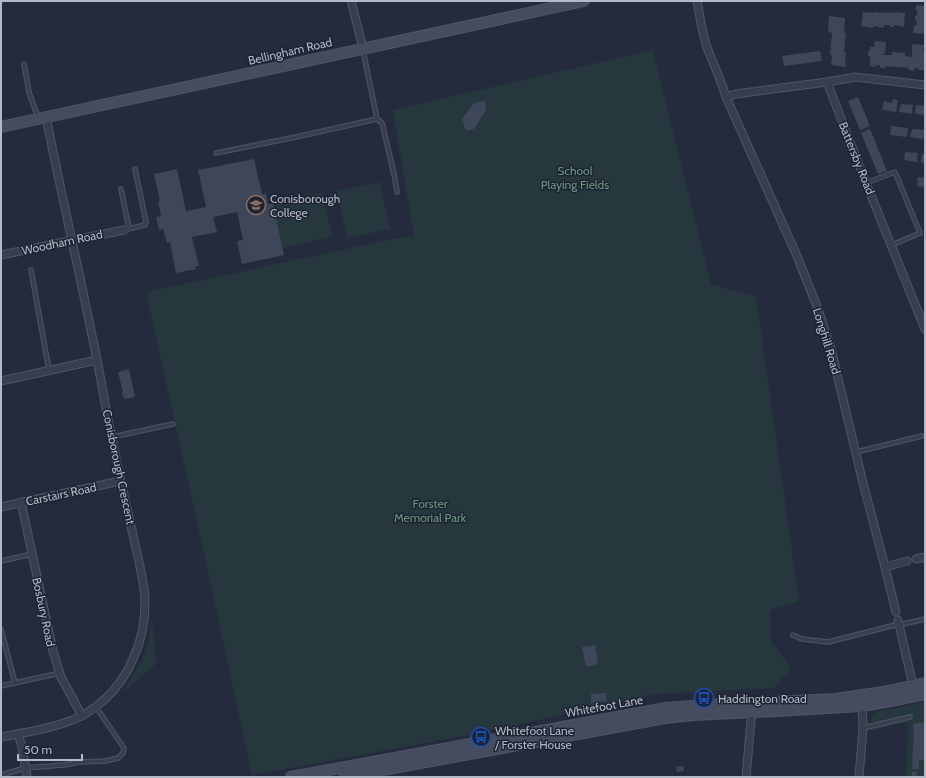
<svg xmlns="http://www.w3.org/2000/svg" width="926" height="778" viewBox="0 0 926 778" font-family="Cabin,sans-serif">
<rect width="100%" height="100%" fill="#242b3d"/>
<g fill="#26383e">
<path d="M653 50 711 284 756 297 799 601 770 610 771 641 791 668 774 688 655 694 480 733 252 775 207 567 146 292 393 239 414 236 393 110Z"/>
<path d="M380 182 390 229 347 238 337 191Z"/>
<path d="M323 192 332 237 282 248 273 203Z"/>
<path d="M151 627H153L156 661 153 667 124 691 142 660 148 641Z"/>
<path d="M925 702V777H906L908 723 895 724 871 731C871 724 870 716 876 712Z"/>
</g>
<g fill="#3e465a">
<path d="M916 5 925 6V34L913 33 914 25 916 26 917 21H915V15L917 16V11H916Z"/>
<path d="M863 12 874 13V12L885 13V12L895 13V12L905 13 904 27 894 25V27H890V25H884V28L874 26 873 28 861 26Z"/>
<path d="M829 16 845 18 844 33H846L844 52H846L845 62H846V67L831 65 832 55H830L832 33 828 32Z"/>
<path d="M875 41 886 42 885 53H884L883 55H892V52L905 53V56L913 57V55H912V44L924 45 923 51H925L924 70H918V68H914V71L908 70 909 68 886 66V68H880V65H876V67L870 66V56H868V51H870V47H874Z"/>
<path d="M820 51 822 61 784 66 782 56Z"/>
<path d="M858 97 870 126 860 130 848 101Z"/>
<path d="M893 99 898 100 896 112 882 110 884 101 892 103Z"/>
<path d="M485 101 486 110 474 129 466 131 462 119 474 103Z"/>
<path d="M901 104 913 105 912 114 899 112Z"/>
<path d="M916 105 925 106V115L915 114Z"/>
<path d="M891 126 908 128 907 137 890 135Z"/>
<path d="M870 129 887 171 878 174 861 133Z"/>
<path d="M912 129 925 130 923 139 910 137Z"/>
<path d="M905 152 918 153 917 162 904 160Z"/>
<path d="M922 154H925V163H921Z"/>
<path d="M254 159 262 194H266L268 204H273L284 255 242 264 237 241 243 240 237 212 213 217 217 232 192 237 199 266H195L196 269 176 273 170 242 167 243 163 229 159 230 156 217 161 216 158 201H160L154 174 177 169 186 211 206 207 198 170Z"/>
<path d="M918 177 925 178V187L917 186Z"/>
<path d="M129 369 135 397 124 399 122 392H123L118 372Z"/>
<path d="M595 645 598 664 586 667 582 647Z"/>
<path d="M606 693 607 701 591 703V694Z"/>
<path d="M918 723H925V760H919V769H912L914 730H913V724Z"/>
<path d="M683 766 684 771 677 772 676 767Z"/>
<rect x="912" y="772" width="5" height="5"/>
</g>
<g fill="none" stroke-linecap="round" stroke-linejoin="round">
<g stroke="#505665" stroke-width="5.5">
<g id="lane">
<path d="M363 50 377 119 382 123 394 174 397 192"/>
<path d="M24 64 29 92 38 118"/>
<path d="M216 153 296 137 377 119"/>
<path d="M866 183 895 172 920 233 892 245"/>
<path d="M121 189 129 228"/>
<path d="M124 230 145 225 146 222 135 169"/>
<path d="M31 270 49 370"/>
<path d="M112 437 173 424"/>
<path d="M856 452 922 436"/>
<path d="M1 561 32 554"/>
<path d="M899 625 925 619"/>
<path d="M1 629 15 683"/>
<path d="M793 635 802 639 828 642 899 624"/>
<path d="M1 686 60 673"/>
<path d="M863 728 910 717"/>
<path d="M1 775 25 768 64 765 79 762 105 761 118 758 123 753 124 748 96 707"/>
</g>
</g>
<g stroke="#505665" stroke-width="9">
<g id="street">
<path d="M351 1 363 48"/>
<path d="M697 1C700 17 702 34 708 50 714 65 721 80 726 97L797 256 818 309 831 349 863 483 885 567 896 612"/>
<path d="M827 82 855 77 925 85"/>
<path d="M726 97 736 94 827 82 866 183 925 329"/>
<path d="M1 255 124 230"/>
<path d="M1 381 97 360"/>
<path d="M21 502 53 651 61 677 82 716"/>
<path d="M1 507 120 481"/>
<path d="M916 559 925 557"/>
<path d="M885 567 907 561"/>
<path d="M898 620 914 690"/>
<path d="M18 734 22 747 27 777"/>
<path d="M1 737C22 733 44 730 64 723 95 714 121 688 133 659 141 642 145 622 145 603 145 582 138 560 134 539 127 509 120 479 114 448 107 419 103 389 97 360 81 279 62 198 46 117"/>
<path d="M746 777 752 709"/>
<path d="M859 777 863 728 862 701"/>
</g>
</g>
<g stroke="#505665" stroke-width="12">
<g id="secondary">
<path d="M1 127 584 1"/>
<path d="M291 777 666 708 707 705 836 699 883 692 925 683"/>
<path d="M345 777 665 718 693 715 776 711 862 706 901 699 925 694"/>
</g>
</g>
<use href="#lane" stroke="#383e4d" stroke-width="3.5"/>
<use href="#street" stroke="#383e4d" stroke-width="7"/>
<use href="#secondary" stroke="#464c60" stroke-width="10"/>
</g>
<defs>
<g id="school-ring" transform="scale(1)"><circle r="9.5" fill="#1d2332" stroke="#8d6e63" stroke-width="1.5"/><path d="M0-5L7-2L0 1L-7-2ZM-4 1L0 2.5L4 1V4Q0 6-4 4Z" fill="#8d6e63"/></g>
<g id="bus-ring" transform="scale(1)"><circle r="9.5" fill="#1d2332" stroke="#1a4fb4" stroke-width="1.5"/><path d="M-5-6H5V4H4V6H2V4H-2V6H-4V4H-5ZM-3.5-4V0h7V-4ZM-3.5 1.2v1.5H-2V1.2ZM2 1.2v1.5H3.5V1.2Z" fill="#1a4fb4"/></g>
</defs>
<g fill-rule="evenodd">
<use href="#school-ring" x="256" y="205"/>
<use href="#bus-ring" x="704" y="698"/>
<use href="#bus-ring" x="481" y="737"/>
</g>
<g text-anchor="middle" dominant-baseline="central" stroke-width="3" stroke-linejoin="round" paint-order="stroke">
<g font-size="12" fill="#b4b9c8" stroke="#1d2332">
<text transform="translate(290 51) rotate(-13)">Bellingham Road</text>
<text transform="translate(857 158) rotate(68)">Battersby Road</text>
<text transform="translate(62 242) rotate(-12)">Woodham Road</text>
<text transform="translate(827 341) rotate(73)">Longhill Road</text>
<text transform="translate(119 467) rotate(78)">Conisborough Crescent</text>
<text transform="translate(61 494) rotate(-12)">Carstairs Road</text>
<text transform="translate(44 612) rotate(78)">Bosbury Road</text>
<text transform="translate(604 706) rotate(-10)">Whitefoot Lane</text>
</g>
<g font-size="12" fill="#6c997d" stroke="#1d2332">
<text x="575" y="170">School<tspan x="575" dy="14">Playing Fields</tspan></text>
<text x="430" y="503">Forster<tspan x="430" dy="14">Memorial Park</tspan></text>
</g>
<g font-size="12" fill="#b4b9c8" stroke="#1d2332" text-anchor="start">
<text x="270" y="198">Conisborough<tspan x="270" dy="14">College</tspan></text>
<text x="718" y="698">Haddington Road</text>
<text x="495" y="730">Whitefoot Lane<tspan x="495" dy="14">/ Forster House</tspan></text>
</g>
</g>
<rect width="926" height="778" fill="none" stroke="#b4b9c8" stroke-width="4"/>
<path d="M18 754v6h64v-6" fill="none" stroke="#b4b9c8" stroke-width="2"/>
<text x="24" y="754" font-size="12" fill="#b4b9c8" stroke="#1d2332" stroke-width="3" paint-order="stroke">50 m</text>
</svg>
